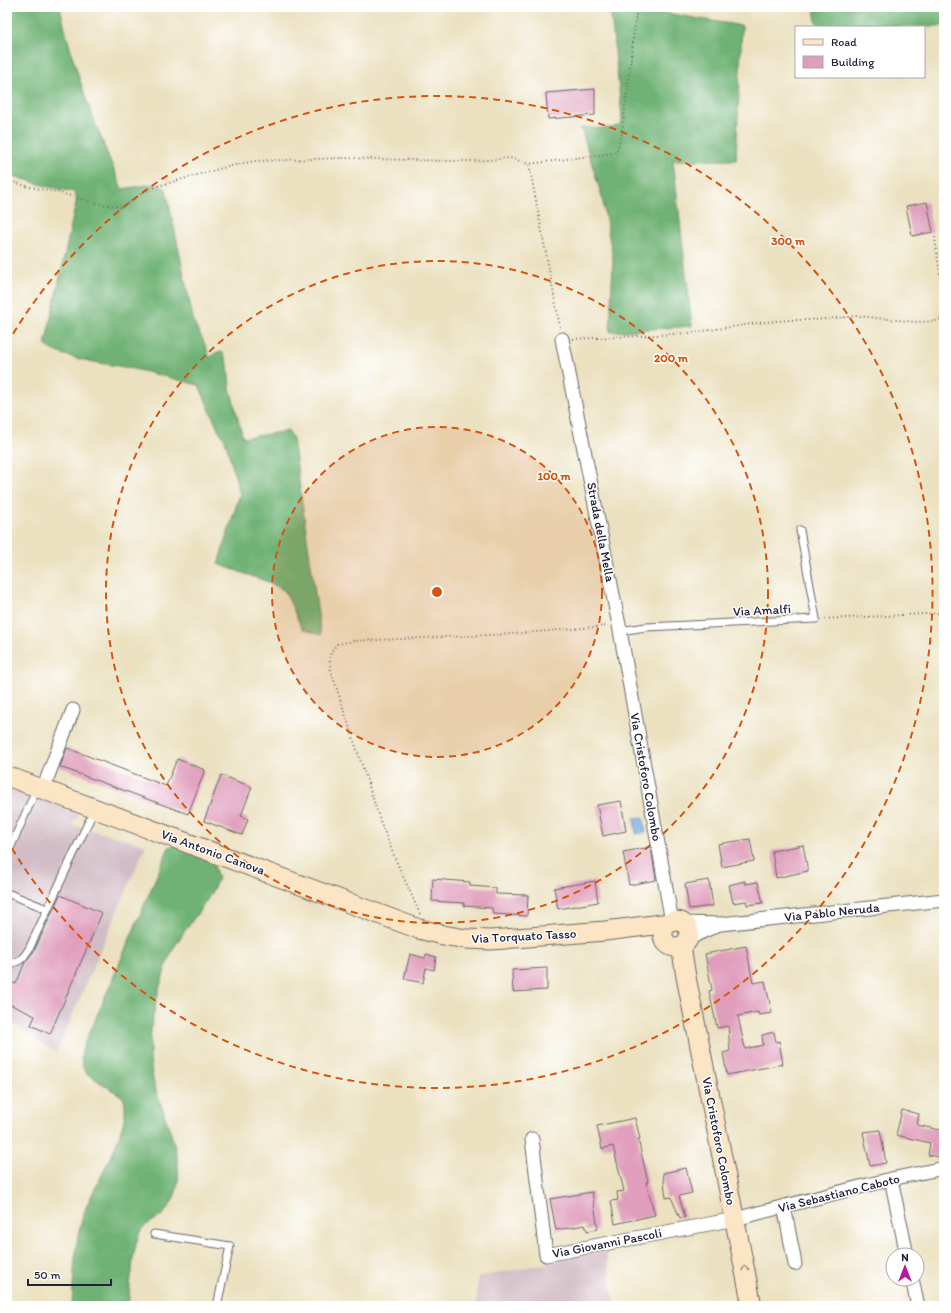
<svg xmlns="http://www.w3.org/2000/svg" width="951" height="1313" viewBox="0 0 951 1313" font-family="Itim,sans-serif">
<rect width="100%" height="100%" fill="#fff"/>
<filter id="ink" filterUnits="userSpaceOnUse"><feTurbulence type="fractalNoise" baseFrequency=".025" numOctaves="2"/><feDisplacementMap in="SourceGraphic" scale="8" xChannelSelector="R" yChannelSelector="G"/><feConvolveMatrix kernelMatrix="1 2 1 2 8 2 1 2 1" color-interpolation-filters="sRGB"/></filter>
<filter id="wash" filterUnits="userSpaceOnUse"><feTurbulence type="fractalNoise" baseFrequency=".012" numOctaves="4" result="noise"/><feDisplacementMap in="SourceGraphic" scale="16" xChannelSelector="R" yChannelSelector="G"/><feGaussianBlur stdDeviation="0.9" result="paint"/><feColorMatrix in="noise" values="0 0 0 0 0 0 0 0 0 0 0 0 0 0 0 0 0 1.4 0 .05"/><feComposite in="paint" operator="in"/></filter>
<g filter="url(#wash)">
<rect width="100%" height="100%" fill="#ebe1c0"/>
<g fill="#d2bdc6">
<path d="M7 786 79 814 72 825 146 845 56 1053 7 1019Z"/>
<path d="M606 1251 615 1306H476L478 1277Z"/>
</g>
<g fill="#70b274" stroke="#496a58">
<path d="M7 7H60C73 71 97 129 122 189L154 184 166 189 194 323 203 340 210 358 215 353 222 352 228 364 230 388 243 438 288 431 293 439 321 635 302 629 285 591 271 583 218 564 240 494 225 440 218 429 199 385C174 379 149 372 124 367 101 363 63 359 45 345L77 198 74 192 46 186 7 174Z"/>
<path d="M610 7H642V9L742 26 736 160H673L692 326 610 332 613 259 602 197 581 128H612L621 124 622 117Z"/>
<path d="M814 7H944V26H823L816 22Z"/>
<path d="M175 845 212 859 218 878C215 885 212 893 207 900 196 916 183 932 173 949 167 961 164 974 160 986 152 1017 146 1047 153 1079 160 1110 182 1149 178 1181 177 1193 171 1207 162 1215 156 1220 147 1223 142 1229 133 1240 130 1290 128 1306H72C74 1273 74 1241 85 1210 95 1184 135 1122 123 1097L86 1073C75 1057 86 1040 93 1025L169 847Z"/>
</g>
<path fill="#68abdd" stroke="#45668c" d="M643 817 646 832 636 834 634 818Z"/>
<g id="blocks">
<g fill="#e09ebc">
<path d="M595 89V115L548 119 546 93Z"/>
<path d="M927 202 933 232 912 236 906 206Z"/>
<path d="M67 748 166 786 177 759 205 770 188 814 60 767Z"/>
<path d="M221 775 252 787 241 816 248 819 242 835 204 821Z"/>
<path d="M621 801 626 831 603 836 597 805Z"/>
<path d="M750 839 754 861 722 867 718 844Z"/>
<path d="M803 845 808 871 776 878 772 851Z"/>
<path d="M651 847 656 880 629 885 623 852Z"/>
<path d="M433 879 470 882V886L496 888V894L528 895 527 916 493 914 492 908 464 906V903L432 901Z"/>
<path d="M709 880 713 906 689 909 685 884Z"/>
<path d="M595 881 598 902 558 909 554 888Z"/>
<path d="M745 881V884L758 882 763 903 747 905 746 901 733 903 729 885Z"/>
<path d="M60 895 102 913 50 1034 31 1025 35 1016 7 1003V980L16 984 25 962 34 951Z"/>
<path d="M746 946 753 983 765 981 772 1013 759 1015 758 1012 738 1016 745 1049 763 1045 762 1035 774 1032 776 1042 779 1041 783 1064 727 1075 723 1053 730 1051 728 1026 717 1028 709 991 712 990 705 954Z"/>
<path d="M410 954 425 958 426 954 436 957 434 970 426 968 423 983 404 979Z"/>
<path d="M547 968V990L513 992 512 970Z"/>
<path d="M902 1110 919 1114 917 1125 944 1131V1158L928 1155 930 1143 896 1135Z"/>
<path d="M635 1118 640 1139H638L648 1182H646L655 1215 615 1224 611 1201 618 1200 617 1192 624 1191 613 1146 602 1149 597 1126Z"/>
<path d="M880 1130 886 1163 870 1166 863 1132Z"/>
<path d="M686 1168 692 1193 679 1196 685 1217 680 1218 671 1197 666 1198 663 1173Z"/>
<path d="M592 1192 598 1229 587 1231 585 1225 556 1230 550 1199Z"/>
</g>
</g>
</g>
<g filter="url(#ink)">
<use href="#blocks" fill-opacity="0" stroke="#68656a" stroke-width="1"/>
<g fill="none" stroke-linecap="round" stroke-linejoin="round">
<g stroke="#68656a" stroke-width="9">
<g id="lane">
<path d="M620 631 646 627 816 619 800 530"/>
<path d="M7 855 37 788"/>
<path d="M7 893 47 909"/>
<path d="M7 964C20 962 22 960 29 949L95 808"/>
<path d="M154 1234 230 1246 217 1306"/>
</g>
</g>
<g stroke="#68656a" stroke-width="15">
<g id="street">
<path d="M562 339 619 625 672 922"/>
<path d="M43 789 73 710"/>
<path d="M681 923 721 924 944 900"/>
<path d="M688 939 717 925"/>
<path d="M532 1139 546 1255 735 1219 891 1179 944 1168"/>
<path d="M891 1179 907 1255"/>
<path d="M784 1206 795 1264"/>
<path d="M912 1279 918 1306"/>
</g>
</g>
<g stroke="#68656a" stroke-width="21">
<g id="secondary">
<path d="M7 776 419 929 443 935 466 939 491 940 605 931 670 923"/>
<circle cx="676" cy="934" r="13"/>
<path d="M681 946 686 977 752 1306"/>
</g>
</g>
<g stroke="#68656a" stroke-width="2" stroke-dasharray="1 3" stroke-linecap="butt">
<path d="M7 180 30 187 57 192 95 203 120 207 129 203 142 193 158 186 222 168 255 161 343 158 447 161H477L510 158 529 164"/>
<path d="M935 237 944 309"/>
<path d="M560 327 529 164 614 153 618 148 622 132 637 7"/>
<path d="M573 339 659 335 690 333 765 322 790 320H814L858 316 917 322 935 321 944 319"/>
<path d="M825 619 944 613"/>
<path d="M420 914 394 856 381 823 331 671C329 658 328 655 337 644L354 641 512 634 607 626"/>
</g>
<use href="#lane" stroke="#fff" stroke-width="7"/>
<use href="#street" stroke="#fff" stroke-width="13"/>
<use href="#secondary" stroke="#fce5c4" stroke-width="19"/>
</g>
<defs><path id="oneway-chevron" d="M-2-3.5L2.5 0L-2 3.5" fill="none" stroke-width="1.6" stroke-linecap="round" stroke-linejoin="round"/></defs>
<use stroke="#9a8d86" href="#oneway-chevron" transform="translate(745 1268) rotate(-101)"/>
</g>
<circle cx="437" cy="592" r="165" fill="#d45411" fill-opacity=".12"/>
<g fill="none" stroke="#d45411" stroke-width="2" stroke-dasharray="7 5">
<circle cx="437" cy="592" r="165"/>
<circle cx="437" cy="592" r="331"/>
<path d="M7 344A496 496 0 1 1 7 840"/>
</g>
<g text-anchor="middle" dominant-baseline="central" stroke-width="3" stroke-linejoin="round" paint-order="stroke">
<g font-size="13" fill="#22223b" stroke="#fff">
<text transform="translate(601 532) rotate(79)">Strada della Mella</text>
<text transform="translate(762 610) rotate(-3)">Via Amalfi</text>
<text transform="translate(646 777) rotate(80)">Via Cristoforo Colombo</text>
<text transform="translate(213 852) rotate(20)">Via Antonio Canova</text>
<text transform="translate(832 912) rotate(-6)">Via Pablo Neruda</text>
<text transform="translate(524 936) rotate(-3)">Via Torquato Tasso</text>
<text transform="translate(719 1141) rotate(79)">Via Cristoforo Colombo</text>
<text transform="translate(839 1193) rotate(-14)">Via Sebastiano Caboto</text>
<text transform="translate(607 1243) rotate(-11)">Via Giovanni Pascoli</text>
</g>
</g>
<circle cx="437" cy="592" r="6" fill="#d45411" stroke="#fff" stroke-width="2"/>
<g font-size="12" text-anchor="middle" font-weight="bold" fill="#d45411" stroke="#fff" stroke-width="3" stroke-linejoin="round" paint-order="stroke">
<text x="788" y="245">300 m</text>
<text x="671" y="362">200 m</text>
<text x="554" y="480">100 m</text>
</g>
<rect width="951" height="1313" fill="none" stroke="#fff" stroke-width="24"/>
<rect x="795" y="26" width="130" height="52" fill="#ffffff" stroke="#a7a7b1"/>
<rect x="803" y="39" width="20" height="6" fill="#fce5c4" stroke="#a7a7b1"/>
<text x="831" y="46" font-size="12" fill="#22223b">Road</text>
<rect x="803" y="56" width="20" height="12" fill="#e09ebc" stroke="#a7a7b1"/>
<text x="831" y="66" font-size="12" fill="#22223b">Building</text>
<g transform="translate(905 1267)"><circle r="19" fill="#ffffff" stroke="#a7a7b1"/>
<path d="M0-3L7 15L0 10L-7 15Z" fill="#b5179e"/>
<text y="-6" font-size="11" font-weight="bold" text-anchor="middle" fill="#22223b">N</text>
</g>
<path d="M28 1279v6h83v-6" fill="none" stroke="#22223b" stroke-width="2"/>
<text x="34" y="1279" font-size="12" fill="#22223b" stroke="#ffffff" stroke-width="3" paint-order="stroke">50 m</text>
</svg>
